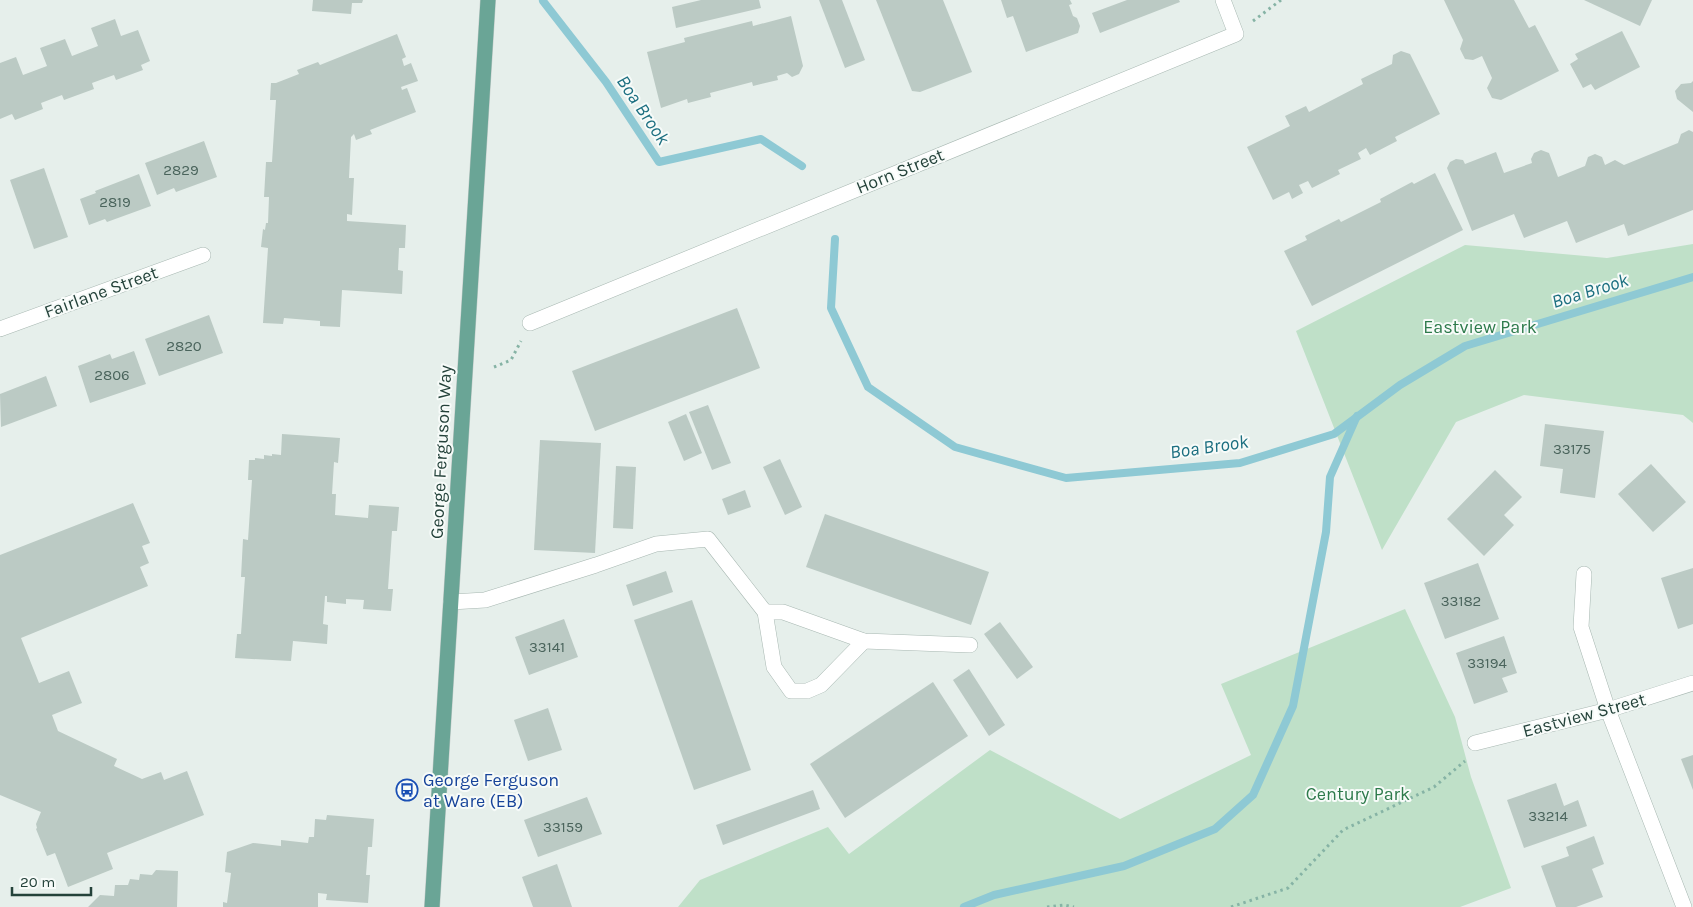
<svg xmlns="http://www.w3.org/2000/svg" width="1693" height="907" viewBox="0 0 1693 907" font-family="Karla,sans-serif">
<rect width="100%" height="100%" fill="#e6efeb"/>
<g fill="#bfe0c8">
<path d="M1693 244V423L1683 415 1524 395 1456 422 1382 550 1296 331 1465 245 1607 258Z"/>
<path d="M1405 609 1455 717 1471 777 1511 888 1460 907H678L700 880 828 827 849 854 990 750 1120 819 1251 755 1221 684Z"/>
</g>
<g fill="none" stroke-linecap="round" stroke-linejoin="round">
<g stroke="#8ec9d4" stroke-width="8">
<path d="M543 1 606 82 659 162 761 139 802 166"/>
<path d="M835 239 831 308 868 387 955 447 1066 478 1240 463 1334 434 1400 385 1465 346 1693 277"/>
<path d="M964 907 994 895 1124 866 1215 829 1253 795 1293 706 1326 532 1330 477 1357 416"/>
</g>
</g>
<g fill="#bbcac4">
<path d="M313 0H363L362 3H352L351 14 312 11Z"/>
<path d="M701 0H759L761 8 676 28 672 7Z"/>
<path d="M819 0H842L865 60 845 68Z"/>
<path d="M876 0H943L972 72 920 92 912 91Z"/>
<path d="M1001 0H1070L1072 4 1069 5 1073 16 1077 18 1080 26 1078 33 1026 52 1013 16 1007 18Z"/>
<path d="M1127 0H1179L1180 2 1100 33 1092 13Z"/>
<path d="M1444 0H1514L1529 28 1535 25 1559 71 1501 100 1492 98 1487 88 1492 78 1482 56 1473 60 1465 59 1460 49 1463 40Z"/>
<path d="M1584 0H1652L1640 26Z"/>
<path d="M791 16 803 66 799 74 792 77 787 73 777 76 778 80 753 86 752 82 710 93 711 97 688 103 687 99 661 108 647 52 685 42 684 38 752 21 753 26Z"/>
<path d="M115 19 121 36 138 30 150 61 141 65 143 70 116 80 114 75 92 83 94 89 64 100 62 95 41 103 43 109 15 120 12 114 0 119V63L16 57 23 75 47 66 40 48 65 39 72 56 98 46 91 28Z"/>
<path d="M1622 31 1640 67 1595 90 1591 84 1583 88 1570 64 1578 59 1575 54Z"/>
<path d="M397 34 406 57 402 59 404 66 411 63 418 81 401 87 402 90 407 88 416 112 370 130 372 134 356 140 354 134 351 137 349 178H354L352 215 347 214V221L406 225 405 248H399L398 270 403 271 402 294 342 290 340 327 320 326V321L284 318 283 324 263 323 268 248 261 247 263 229 265 230 266 223H268L269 197H264L266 162H272L276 100H270L271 83H276L299 74 297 70 318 62 320 65Z"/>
<path d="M1401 51 1410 54 1440 114 1395 137 1397 141 1370 155 1366 148 1358 153 1361 159 1338 170 1340 174 1312 188 1308 181 1299 185 1303 193 1292 199 1289 192 1273 200 1247 147 1290 126 1285 116 1306 106 1309 112 1363 84 1361 79 1392 64 1393 55Z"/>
<path d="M1693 81V112L1677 99 1675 91 1681 84 1691 83Z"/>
<path d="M1689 130 1693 132V210L1628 236 1624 224 1576 243 1567 221 1524 238 1514 214 1472 231 1447 168 1450 162 1456 159 1463 160 1465 164 1496 152 1504 173 1532 163 1531 159 1534 153 1541 150 1549 153 1558 177 1585 166 1588 157 1595 154 1602 157 1605 165 1615 160 1624 165 1678 143 1681 134Z"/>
<path d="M204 141 217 177 176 192 174 188 157 195 145 163Z"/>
<path d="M44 168 68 237 34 249 10 180Z"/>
<path d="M1435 173 1463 230 1312 306 1284 251 1307 240 1305 236 1339 219 1341 222 1381 202 1380 199 1412 182 1414 184Z"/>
<path d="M139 174 151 206 107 222 105 219 89 225 80 199 96 193 95 191Z"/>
<path d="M737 308 760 368 595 431 572 371Z"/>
<path d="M209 315 223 353 159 376 145 339Z"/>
<path d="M134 351 146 384 90 403 78 366 110 354 112 359Z"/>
<path d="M46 376 57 406 1 427 0 394Z"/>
<path d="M708 405 731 463 712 470 689 412Z"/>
<path d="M686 414 702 453 684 461 668 422Z"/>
<path d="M1545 424 1604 431 1595 498 1560 493 1563 469 1540 466Z"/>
<path d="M282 434 340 438 338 463 334 462 332 494H336L335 515 368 518 369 505 399 507 397 531H392L388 589H393L391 611 363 609 364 600 346 599V604L327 602V596H325L323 624 328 625 327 644 293 641 291 661 235 658 237 634H241L245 577H241L243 539 248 540 252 480H248L249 460H255V458L264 459V455L272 456V454L281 455Z"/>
<path d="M540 440 601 443 595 553 534 550Z"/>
<path d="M780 459 802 507 785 515 763 467Z"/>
<path d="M1651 464 1686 502 1653 532 1618 494Z"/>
<path d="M616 466 636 467 633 529 613 528Z"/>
<path d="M1495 470 1522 497 1504 515 1514 525 1484 556 1447 519Z"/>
<path d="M745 490 751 507 728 515 722 499Z"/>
<path d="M133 503 150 543 142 546 149 563 140 567 148 586 21 638 39 683 69 671 82 703 52 715 58 731 117 759 114 766 142 779 161 772 164 780 187 771 204 815 107 853 113 869 68 887 55 853 47 856 36 829 37 828 36 824 41 812 0 795V555Z"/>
<path d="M825 514 989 572 971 625 806 567Z"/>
<path d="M1478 563 1499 619 1445 639 1424 583Z"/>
<path d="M1693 568V624L1678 629 1661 578Z"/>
<path d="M666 571 673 592 633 606 626 585Z"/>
<path d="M692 600 751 770 694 790 634 620Z"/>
<path d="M564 619 578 657 529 675 515 637Z"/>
<path d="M1000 622 1033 667 1017 679 984 634Z"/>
<path d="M1504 636 1517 673 1502 678 1508 692 1474 704 1456 653Z"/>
<path d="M969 669 1005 725 989 736 953 680Z"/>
<path d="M933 682 968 736 845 818 810 764Z"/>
<path d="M548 708 562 750 528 761 514 720Z"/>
<path d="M1693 755V790L1681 759Z"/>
<path d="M1556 783 1564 806 1578 800 1587 826 1524 848 1507 800Z"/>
<path d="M813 790 820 809 723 845 716 825Z"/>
<path d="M587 797 602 834 538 857 524 820Z"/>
<path d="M327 815 374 819 372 847H368L366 875H370L368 903 326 900 327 894 318 893V907H223V902L227 903 231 873 225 872 227 852 253 843 281 846V840L308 843 309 837H314L315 819 326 820Z"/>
<path d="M1594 836 1604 864 1592 869 1603 897 1576 907H1556L1541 866 1569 856 1566 847Z"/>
<path d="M557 864 572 907H533L522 877Z"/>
<path d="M156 870 178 871 177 907H88L100 895 114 896 115 885H128L130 879 139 880 140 874 152 875Z"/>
</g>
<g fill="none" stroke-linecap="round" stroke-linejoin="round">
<g stroke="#a8b8b2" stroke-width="16">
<g id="minor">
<path d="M530 323 1236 34 1223 0"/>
<path d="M0 329 203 255"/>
<path d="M1584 574 1581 627 1608 710 1684 907"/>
<path d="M451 602 485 600 596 565 656 544 708 539 765 612 774 667 791 691H807L821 685 864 641"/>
<path d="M765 612H783L864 641 970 645"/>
<path d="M1475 743 1608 710 1693 683"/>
</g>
</g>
<g stroke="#c2cac8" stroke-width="16">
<path id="major" d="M432 907 488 0"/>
</g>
<g stroke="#86b3a5" stroke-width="3" stroke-dasharray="2.5 4" stroke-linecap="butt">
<path d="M1253 21 1281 0"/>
<path d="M494 367 511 360 521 341"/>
<path d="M1047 907 1064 905 1074 907"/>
<path d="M1231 907 1288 888 1343 830 1434 787 1465 761"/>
</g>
<use href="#minor" stroke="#fff" stroke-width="15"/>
<use href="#major" stroke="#6aa596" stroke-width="15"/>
</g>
<defs>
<g id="bus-ring" transform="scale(1.125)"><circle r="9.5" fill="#f7fbf9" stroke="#1a4fb4" stroke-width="1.5"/><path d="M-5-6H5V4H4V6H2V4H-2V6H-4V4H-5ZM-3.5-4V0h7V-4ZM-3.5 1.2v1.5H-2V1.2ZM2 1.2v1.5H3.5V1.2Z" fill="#1a4fb4"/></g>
</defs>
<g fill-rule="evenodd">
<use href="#bus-ring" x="407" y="790"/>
</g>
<g text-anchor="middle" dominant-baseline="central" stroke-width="4" stroke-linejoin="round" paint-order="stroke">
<g font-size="15" fill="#4a645c">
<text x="181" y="170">2829</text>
<text x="115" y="202">2819</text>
<text x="184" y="346">2820</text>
<text x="112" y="375">2806</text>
<text x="1572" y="449">33175</text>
<text x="1461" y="601">33182</text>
<text x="547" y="647">33141</text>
<text x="1487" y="663">33194</text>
<text x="1548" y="816">33214</text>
<text x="563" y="827">33159</text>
</g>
<g font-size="18" fill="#24423a" stroke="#f7fbf9">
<text transform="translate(900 171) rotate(-22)">Horn Street</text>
<text transform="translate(101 292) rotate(-20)">Fairlane Street</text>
<text transform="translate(441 452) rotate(-87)">George Ferguson Way</text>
<text transform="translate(1584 715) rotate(-15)">Eastview Street</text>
</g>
<g font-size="18" fill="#2d7a4b" stroke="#f7fbf9">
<text x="1480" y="327">Eastview Park</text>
<text x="1358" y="794">Century Park</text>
</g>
<g font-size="18" fill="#164399" stroke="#f7fbf9" text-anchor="start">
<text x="423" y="780">George Ferguson<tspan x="423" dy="21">at Ware (EB)</tspan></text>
</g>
<g font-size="19" font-style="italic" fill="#1c6f80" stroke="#f7fbf9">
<text transform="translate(643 110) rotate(56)">Boa Brook</text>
<text transform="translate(1590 291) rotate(-17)">Boa Brook</text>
<text transform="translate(1209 447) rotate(-8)">Boa Brook</text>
</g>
</g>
<path d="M12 887v8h79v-8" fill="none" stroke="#24423a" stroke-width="2.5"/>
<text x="20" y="887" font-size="15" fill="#24423a" stroke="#f7fbf9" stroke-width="4" paint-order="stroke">20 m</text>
</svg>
